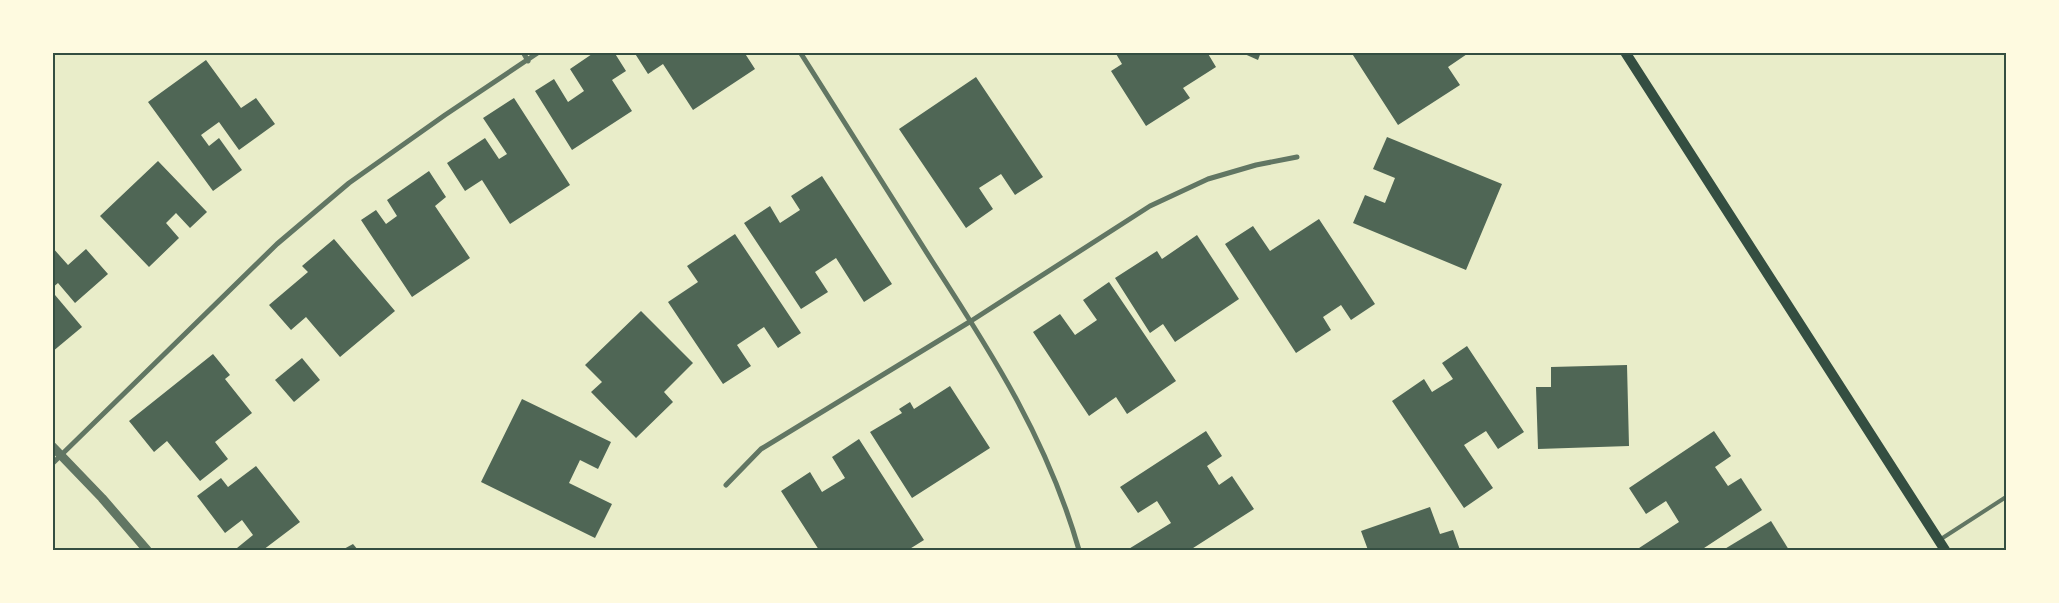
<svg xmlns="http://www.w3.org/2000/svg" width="2059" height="603" viewBox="0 0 2059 603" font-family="'Source Sans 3',sans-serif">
<rect width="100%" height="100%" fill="#e9edc9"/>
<g fill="#4f6655">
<path d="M595 52H614L626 71 612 80 632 111 572 150 535 91 554 79 568 102 584 91 570 69Z"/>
<path d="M634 52H744L755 69 693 110 663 64 648 74Z"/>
<path d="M1115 52H1207L1216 67 1183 88 1190 98 1146 126 1111 71 1122 64Z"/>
<path d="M1240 52H1261L1258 60Z"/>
<path d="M1351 52H1470L1448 67 1460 85 1398 125Z"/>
<path d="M206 60 241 108 256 98 275 124 239 150 219 122 201 135 209 146 219 138 242 170 213 191 148 102Z"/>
<path d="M976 77 1043 177 1015 195 1001 174 979 188 993 209 966 228 899 129Z"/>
<path d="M514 98 570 185 510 224 482 180 465 191 447 163 485 138 499 159 507 154 483 118Z"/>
<path d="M1387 137 1502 184 1466 270 1353 223 1365 195 1385 203 1395 178 1373 169Z"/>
<path d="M158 161 207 212 190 228 176 213 166 223 179 238 149 267 100 216Z"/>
<path d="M429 171 446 197 435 206 470 258 412 297 361 220 376 210 386 224 397 216 387 200Z"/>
<path d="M822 176 892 284 864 302 836 258 815 272 828 292 801 309 744 223 770 206 780 223 800 210 791 196Z"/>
<path d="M1319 219 1375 304 1351 320 1341 305 1323 317 1331 330 1296 353 1225 244 1253 226 1270 251Z"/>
<path d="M735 234 801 333 778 348 764 327 737 345 751 366 723 384 668 302 698 282 687 266Z"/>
<path d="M1197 235 1239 299 1175 342 1163 324 1150 333 1115 278 1157 251 1162 259Z"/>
<path d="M334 239 395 311 340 357 306 317 291 330 269 305 308 272 302 266Z"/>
<path d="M52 247 68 265 86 249 108 274 75 303 58 283 52 288Z"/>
<path d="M1109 282 1176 381 1127 414 1116 397 1089 416 1033 332 1060 314 1075 335 1097 320 1083 300Z"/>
<path d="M55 295 82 327 52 352V297Z"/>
<path d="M641 311 693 363 664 392 673 402 636 438 591 392 602 382 585 365Z"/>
<path d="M1467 346 1524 432 1498 449 1486 431 1464 445 1493 488 1464 508 1392 401 1424 379 1432 392 1453 379 1442 363Z"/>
<path d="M213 354 230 375 225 379 252 413 215 442 228 459 200 481 167 441 154 452 129 421Z"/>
<path d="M302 358 320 380 294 402 275 380Z"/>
<path d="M1627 365 1629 446 1538 449 1536 387H1551V367Z"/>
<path d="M950 386 990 448 912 498 870 432 902 413 899 409 910 402 914 409Z"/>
<path d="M522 399 611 442 598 469 580 460 569 483 612 504 595 538 481 482Z"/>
<path d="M1206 431 1222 456 1207 466 1219 485 1232 476 1254 509 1190 550H1127L1171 523 1157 501 1138 513 1120 487Z"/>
<path d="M1714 431 1731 456 1715 467 1728 486 1741 478 1762 510 1701 550H1636L1679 522 1666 501 1646 514 1629 488Z"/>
<path d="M859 439 924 540 908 550H819L781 491 810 472 822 492 845 478 832 457Z"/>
<path d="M256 466 300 522 263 550H239L237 548 253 535 242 520 225 533 197 496 221 478 228 487Z"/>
<path d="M1430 507 1440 534 1453 530 1460 550H1368L1361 531Z"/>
<path d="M1771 521 1789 550H1723Z"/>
<path d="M353 544 358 550H342Z"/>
</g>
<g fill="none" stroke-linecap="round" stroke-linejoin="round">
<path stroke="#617663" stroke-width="4" d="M1941 539 2006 497"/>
<g stroke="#617663" stroke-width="5">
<path d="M523 52 528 61"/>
<path d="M800 52C844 122 888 191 932 261 993 355 1048 441 1079 550"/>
<path d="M52 464 277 244 349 183 445 115 539 52"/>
<path d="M726 485 761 449 971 321 1150 206 1208 179 1256 165 1297 157"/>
</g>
<path stroke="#617663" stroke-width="9" d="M52 446 102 498 147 550"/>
<path stroke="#344e41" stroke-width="10" d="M1625 52 1945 550"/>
</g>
<rect width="2059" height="603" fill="none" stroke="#fefae0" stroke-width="108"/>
<rect x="54" y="54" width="1951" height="495" fill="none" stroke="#344e41" stroke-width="2"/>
</svg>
